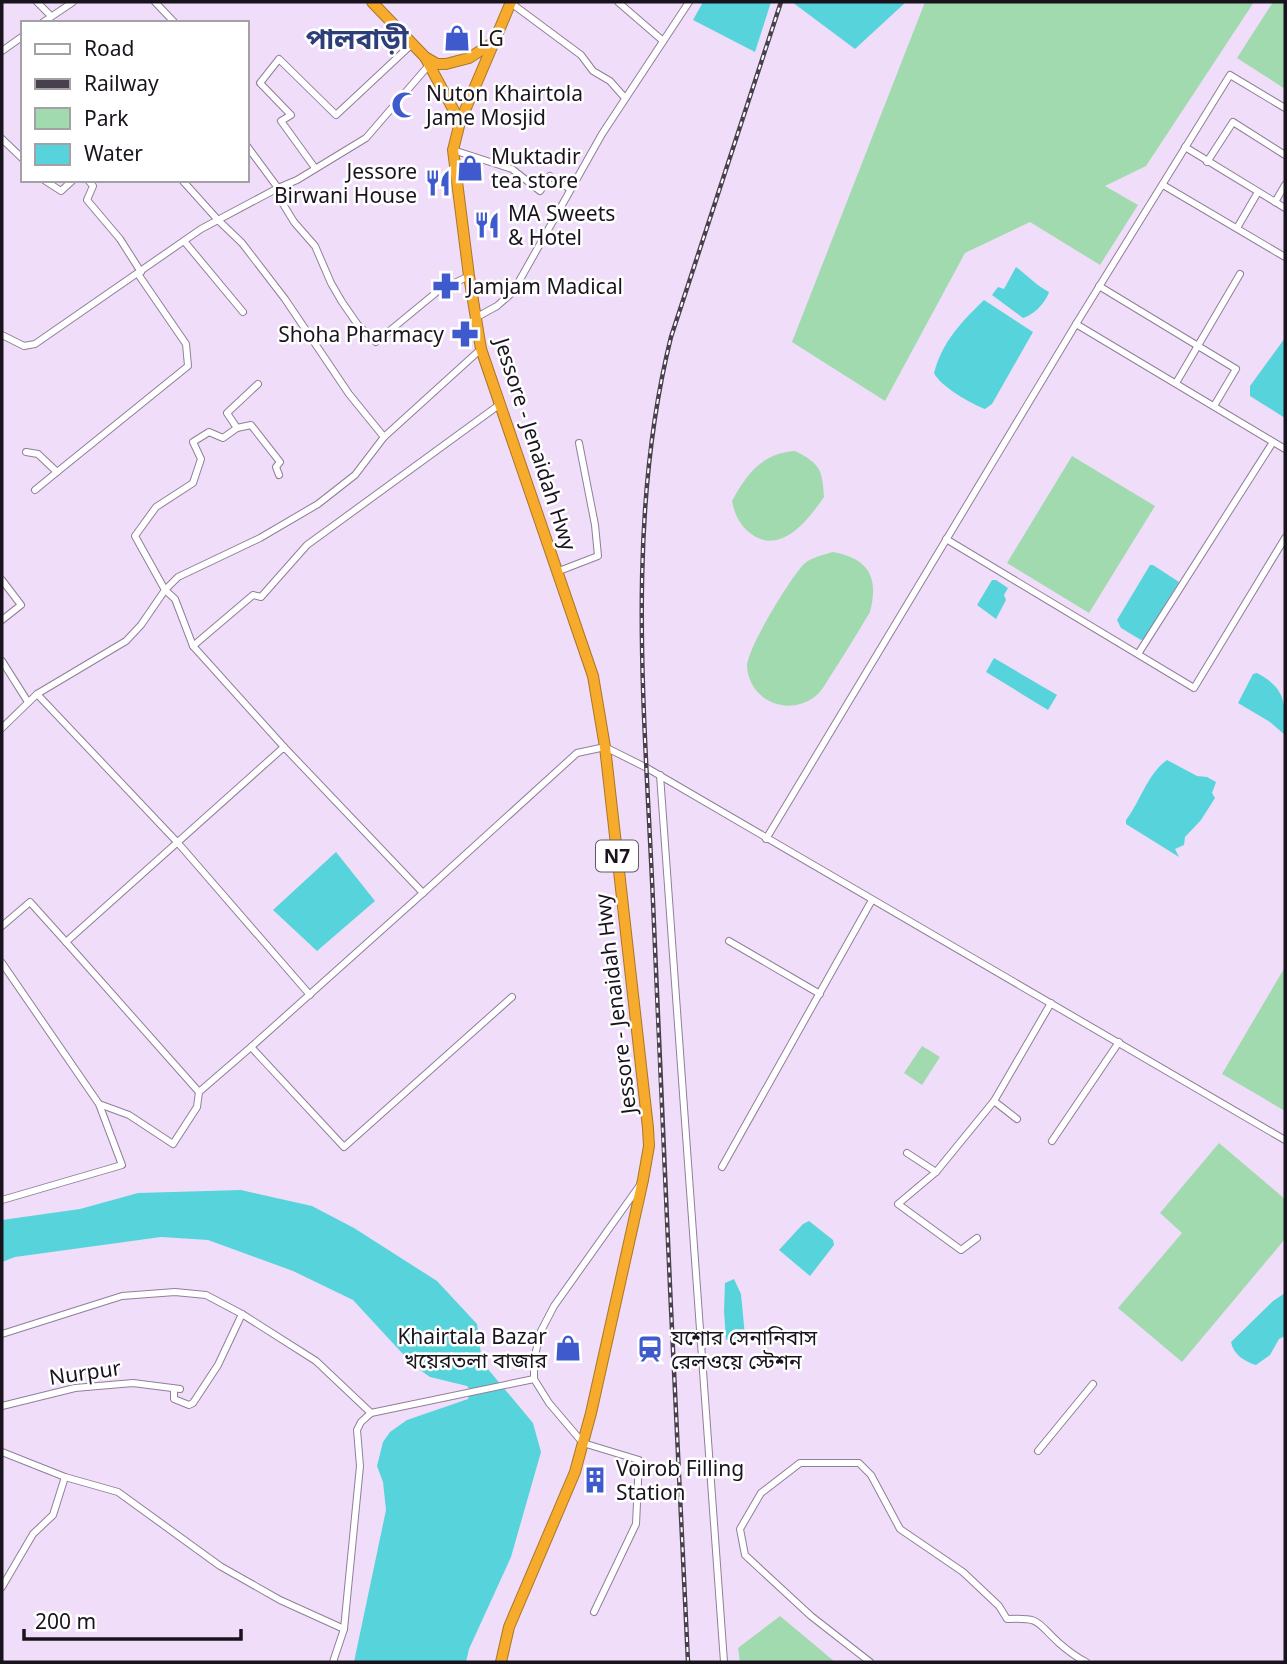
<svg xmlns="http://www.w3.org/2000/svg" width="1287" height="1664" viewBox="0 0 1287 1664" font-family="'Noto Sans','Noto Sans Bengali',sans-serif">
<rect width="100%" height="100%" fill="#f0ddfa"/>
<g fill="#a2dab0">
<path d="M925 2H1254L1146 166 1105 186 1138 205 1100 265 1030 222 965 253 885 401 792 342Z"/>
<path d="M1273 2H1285V89L1237 58Z"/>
<path d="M795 451C821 464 822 470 824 497 809 519 780 557 750 533 739 524 735 515 732 501 747 473 763 453 795 451Z"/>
<path d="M1072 456 1155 506 1089 613 1007 563Z"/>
<path d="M833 552C869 559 879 577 870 612 858 632 846 652 833 672 828 679 824 688 818 694 792 718 750 703 747 667 746 650 791 577 804 564 812 557 823 555 833 552Z"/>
<path d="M1285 967V1111L1222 1074Z"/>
<path d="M922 1046 940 1057 922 1085 904 1073Z"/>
<path d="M1219 1143 1285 1199V1239L1182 1362 1118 1308 1182 1233 1160 1213Z"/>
<path d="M780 1616 835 1662H740L738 1648Z"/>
</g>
<g fill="#57d4db">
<path d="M703 2H771L755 52 693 20Z"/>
<path d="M792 2H906L855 49Z"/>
<path d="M1016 267C1028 276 1036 285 1049 292 1046 302 1034 315 1023 318L992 295 998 287 1004 289Z"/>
<path d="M984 300 1033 332 992 404 985 409C971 404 940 386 934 373 942 342 962 321 984 300Z"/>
<path d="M1285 338V418L1250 396V386Z"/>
<path d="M1150 565H1153L1179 582 1144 639 1141 640 1121 628 1117 620Z"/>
<path d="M992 580H996L1008 588 1004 595 1006 600 996 619 977 605Z"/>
<path d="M994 658 1057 695 1048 710 986 672Z"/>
<path d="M1257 673C1287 689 1285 704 1285 735L1270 722 1238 703 1253 674Z"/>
<path d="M1167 760 1197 776 1207 777 1216 782 1212 793 1215 798 1201 820 1185 837 1184 845 1175 849 1179 857 1126 824V820C1140 802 1148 773 1167 760Z"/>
<path d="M336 852 375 901 317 951 273 910Z"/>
<path d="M241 1190 312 1206 354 1228 437 1281 477 1324 482 1362 533 1423 541 1452 511 1557 469 1649 466 1662H354L386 1510 383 1482 377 1466 383 1442 390 1432 407 1420 468 1399 470 1390 467 1386 430 1377 413 1365 353 1300 293 1271 208 1240 161 1237 15 1257 2 1262V1220L80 1209 138 1193Z"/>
<path d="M809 1221 833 1240 834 1245 810 1276 779 1250 803 1224Z"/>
<path d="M734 1279 741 1294 745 1336 741 1339 726 1340 724 1311 725 1283Z"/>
<path d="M1285 1293V1336L1279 1339 1270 1355 1256 1365C1245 1362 1233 1354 1231 1342L1273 1301Z"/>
</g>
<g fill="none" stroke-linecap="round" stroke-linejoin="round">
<g stroke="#907f99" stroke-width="8">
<g id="street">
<path d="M37 2 51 16"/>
<path d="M155 2 175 23"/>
<path d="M618 2 662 40"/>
<path d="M511 3 581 55 593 71 610 81 625 98"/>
<path d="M42 23 73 2"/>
<path d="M2 51 23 36"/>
<path d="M2 139 23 159"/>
<path d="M247 146 278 188 283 204 294 222 315 246 331 283 342 302 358 325 376 342 438 291 469 276"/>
<path d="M1185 147 1285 208"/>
<path d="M453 150 512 169 540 191 550 176 570 189"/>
<path d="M1207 162 1233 122 1285 155"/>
<path d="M315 168 281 121 291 115 260 83 279 59 336 115 412 44"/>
<path d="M44 180 61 191 73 180"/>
<path d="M88 180 93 186 87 200 120 239 141 272"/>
<path d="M182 180 218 220 242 243 285 299 349 394 384 437"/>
<path d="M1163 185 1285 257"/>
<path d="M1275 202 1285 185"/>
<path d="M1237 228 1258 192"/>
<path d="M184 241 243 312"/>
<path d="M1099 286 1236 369 1214 406"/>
<path d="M477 317 497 306 513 292 602 134 689 2"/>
<path d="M1076 324 1230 75 1285 108"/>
<path d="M2 335 24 346 35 344 201 229 278 188 297 180 366 138 429 65"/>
<path d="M1176 383 1240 274"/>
<path d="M237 428 251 425 280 462 276 467 279 475"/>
<path d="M26 452 38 454 57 472 188 366 186 344 138 274"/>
<path d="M35 490 57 472"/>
<path d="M946 539 1194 688 1285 538"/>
<path d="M559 571 598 556 595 525 579 443"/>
<path d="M2 580 21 605 2 620"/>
<path d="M193 646 175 599 165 590 135 536 156 507 193 483 201 459 193 442 209 432 223 438 237 428 227 413 258 384"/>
<path d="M1138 654 1273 442"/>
<path d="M2 661 28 702"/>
<path d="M37 694 178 843 310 995"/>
<path d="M2 728 37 694 126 641 141 625 165 590 178 577 260 538 318 504 355 475 384 437 481 349"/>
<path d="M284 747 193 646 253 595 261 597 307 545 499 405"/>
<path d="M660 775 724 1662"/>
<path d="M766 839 1076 324 1285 449"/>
<path d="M423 893 577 753 605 747 647 768 1285 1140"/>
<path d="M2 926 30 902 66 942"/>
<path d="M729 941 820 994"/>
<path d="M2 963 99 1104 129 1115 173 1144 197 1107 199 1092"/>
<path d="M251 1047 199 1092 66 942 284 747 423 893 251 1047 344 1147 512 997"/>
<path d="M994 1101 1051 1003"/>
<path d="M1052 1141 1119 1042"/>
<path d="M907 1153 936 1172"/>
<path d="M722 1167 872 900"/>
<path d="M2 1200 122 1165 99 1104"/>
<path d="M977 1238 961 1250 898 1204 936 1172 994 1101 1017 1119"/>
<path d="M2 1334 122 1296 175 1292 206 1295 242 1314 316 1361 371 1413"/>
<path d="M174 1389V1399L189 1405 193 1403 218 1365 242 1314"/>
<path d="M2 1406 75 1388 133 1383 180 1389"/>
<path d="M1038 1451 1093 1384"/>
<path d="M2 1452 65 1477 118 1492 220 1566 280 1600 344 1629"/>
<path d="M2 1587 33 1534 53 1515 65 1477"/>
<path d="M594 1612 636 1524 639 1460 583 1443 549 1403 534 1379V1359L541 1331 554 1306 640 1185"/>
<path d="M333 1662 344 1629 360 1466 357 1430 361 1422 371 1413 534 1379"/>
<path d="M870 1662 811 1616 745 1555 740 1529 761 1493 800 1463H859L871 1475 900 1529 963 1572 999 1606 1007 1619C1041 1617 1036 1622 1059 1643 1067 1650 1076 1657 1086 1662"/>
</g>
</g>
<g stroke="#a97627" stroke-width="12">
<g id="highway">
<path d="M372 2 425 57 437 64H446L469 58 494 42"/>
<path d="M425 57 460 122 453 150 469 276 481 349 593 676 605 747 648 1128 649 1146 643 1180 591 1413 575 1472 509 1627 501 1662"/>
<path d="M460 122 511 2"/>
</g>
</g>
<use href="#street" stroke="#fff" stroke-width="6"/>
<use href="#highway" stroke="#f6ab2d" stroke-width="10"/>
<g stroke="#49404e" stroke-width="4.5">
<path id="rail" d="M688 1662C676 1409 663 1155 653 902 645 714 625 522 671 337L781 2"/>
</g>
<use href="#rail" stroke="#fff" stroke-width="2" stroke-dasharray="5" stroke-linecap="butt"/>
</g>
<defs>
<g id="shop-bare" transform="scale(2.1)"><path d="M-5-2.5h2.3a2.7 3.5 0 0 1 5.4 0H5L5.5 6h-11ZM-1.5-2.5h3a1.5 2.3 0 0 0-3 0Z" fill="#3e5acd" stroke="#fff" stroke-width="2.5" paint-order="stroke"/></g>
<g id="mosque-bare" transform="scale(2.1)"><path d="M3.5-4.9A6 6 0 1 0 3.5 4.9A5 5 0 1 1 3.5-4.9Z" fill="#3e5acd" stroke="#fff" stroke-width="2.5" paint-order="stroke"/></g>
<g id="restaurant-bare" transform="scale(2.1)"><path d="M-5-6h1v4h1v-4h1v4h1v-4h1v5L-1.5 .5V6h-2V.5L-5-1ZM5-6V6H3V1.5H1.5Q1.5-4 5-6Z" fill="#3e5acd" stroke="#fff" stroke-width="2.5" paint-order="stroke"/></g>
<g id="pharmacy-bare" transform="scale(2.1)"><path d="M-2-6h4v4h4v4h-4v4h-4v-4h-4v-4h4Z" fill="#3e5acd" stroke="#fff" stroke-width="2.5" paint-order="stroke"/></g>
<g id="station-bare" transform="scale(2.1)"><path d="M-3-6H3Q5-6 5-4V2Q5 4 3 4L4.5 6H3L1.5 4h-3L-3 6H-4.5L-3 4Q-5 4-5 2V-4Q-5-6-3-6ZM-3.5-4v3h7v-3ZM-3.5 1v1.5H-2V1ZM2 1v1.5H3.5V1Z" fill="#3e5acd" stroke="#fff" stroke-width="2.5" paint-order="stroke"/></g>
<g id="building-bare" transform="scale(2.1)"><path d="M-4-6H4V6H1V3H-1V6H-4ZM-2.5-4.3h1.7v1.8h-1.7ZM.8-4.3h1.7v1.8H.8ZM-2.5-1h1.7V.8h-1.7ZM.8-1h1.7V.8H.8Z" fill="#3e5acd" stroke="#fff" stroke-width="2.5" paint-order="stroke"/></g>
</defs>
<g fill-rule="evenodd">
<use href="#shop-bare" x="457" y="38"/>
<use href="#mosque-bare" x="405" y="105"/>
<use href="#shop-bare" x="470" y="168"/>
<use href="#restaurant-bare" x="438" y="183"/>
<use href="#restaurant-bare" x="487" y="225"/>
<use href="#pharmacy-bare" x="446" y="286"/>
<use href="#pharmacy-bare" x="465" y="334"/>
<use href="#shop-bare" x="568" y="1348"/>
<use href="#station-bare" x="650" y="1349"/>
<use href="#building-bare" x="595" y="1480"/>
</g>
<g text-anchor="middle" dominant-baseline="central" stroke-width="5" stroke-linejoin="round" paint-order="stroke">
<rect fill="#fff" stroke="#5e5a61" stroke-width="2" x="596" y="840.5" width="42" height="31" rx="5"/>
<g font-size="19" font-weight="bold" fill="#19131d">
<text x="617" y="856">N7</text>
</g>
<g font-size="21" fill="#19131d" stroke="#fff" text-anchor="start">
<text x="478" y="38">LG</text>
<text x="426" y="93">Nuton Khairtola<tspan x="426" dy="24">Jame Mosjid</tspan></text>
<text x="491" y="156">Muktadir<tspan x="491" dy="24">tea store</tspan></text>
<text x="417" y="171" text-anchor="end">Jessore<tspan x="417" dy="24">Birwani House</tspan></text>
<text x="508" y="213">MA Sweets<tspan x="508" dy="24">&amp; Hotel</tspan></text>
<text x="467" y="286">Jamjam Madical</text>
<text x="444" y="334" text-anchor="end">Shoha Pharmacy</text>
<text x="547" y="1336" text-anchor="end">Khairtala Bazar<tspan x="547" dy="24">খয়েরতলা বাজার</tspan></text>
<text x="671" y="1337">যশোর সেনানিবাস<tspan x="671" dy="24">রেলওয়ে স্টেশন</tspan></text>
<text x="616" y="1468">Voirob Filling<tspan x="616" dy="24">Station</tspan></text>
</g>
<g font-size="21" fill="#19131d" stroke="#fff">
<text transform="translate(536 444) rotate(72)">Jessore - Jenaidah Hwy</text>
<text transform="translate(615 1004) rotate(-97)">Jessore - Jenaidah Hwy</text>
<text transform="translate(85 1372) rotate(-8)">Nurpur</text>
</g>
<g font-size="28" font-weight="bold" fill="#2d3e78" stroke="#fff">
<text x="357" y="38">পালবাড়ী</text>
</g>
</g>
<rect width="1287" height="1664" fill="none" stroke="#19131d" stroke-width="7"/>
<rect x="21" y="21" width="228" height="161" fill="#ffffff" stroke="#a3a1a5" stroke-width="2"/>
<rect x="35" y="44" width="35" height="10" fill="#ffffff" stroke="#a3a1a5" stroke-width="2"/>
<text x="84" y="56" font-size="21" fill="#19131d">Road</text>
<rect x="35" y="79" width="35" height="10" fill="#49404e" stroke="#a3a1a5" stroke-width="2"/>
<text x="84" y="91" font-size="21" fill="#19131d">Railway</text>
<rect x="35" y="108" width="35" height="21" fill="#a2dab0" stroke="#a3a1a5" stroke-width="2"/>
<text x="84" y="126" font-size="21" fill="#19131d">Park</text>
<rect x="35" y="144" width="35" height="21" fill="#57d4db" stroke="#a3a1a5" stroke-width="2"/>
<text x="84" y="161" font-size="21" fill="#19131d">Water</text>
<path d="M24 1629v10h217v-10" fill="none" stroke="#19131d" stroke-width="3.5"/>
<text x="35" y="1629" font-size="21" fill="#19131d" stroke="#ffffff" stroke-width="5" paint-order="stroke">200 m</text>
</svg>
